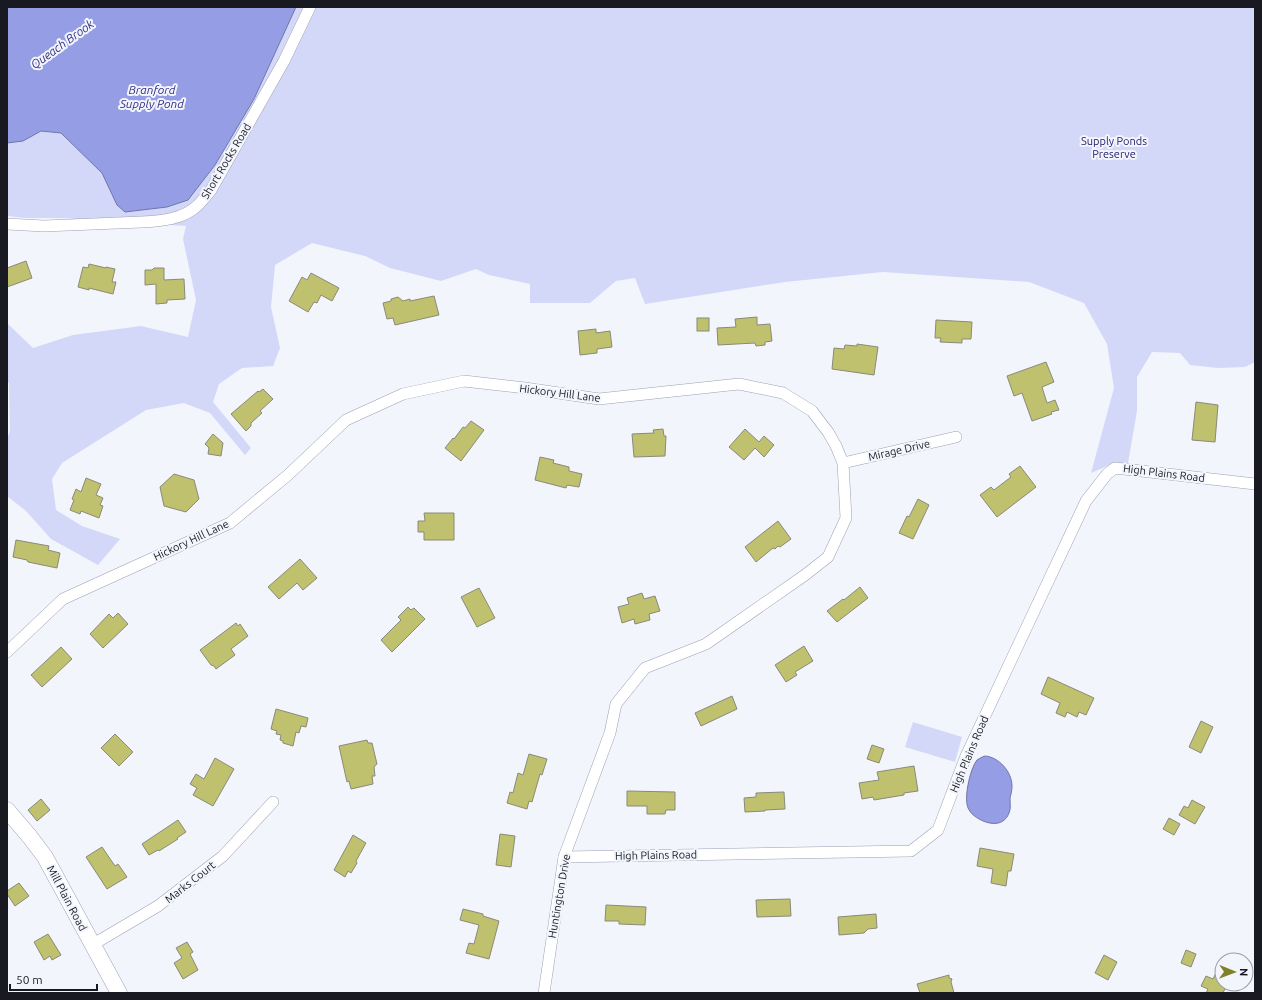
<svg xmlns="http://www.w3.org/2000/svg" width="1262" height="1000" viewBox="0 0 1262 1000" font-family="Ubuntu,sans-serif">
<rect width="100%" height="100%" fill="#f3f5fd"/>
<g fill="#d3d8f8">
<path d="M7 7H1255V362L1245 367 1218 368 1190 365 1180 353 1152 352 1137 377V411L1128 463 1112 464 1091 473 1114 388 1107 344 1084 303 1029 282 883 272 785 282 645 304 635 278 616 281 590 303H530V284L489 275 476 269 441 281 390 268 365 256 312 243 275 265 271 307 280 348 273 366 242 368 219 384 213 402 251 448 245 455 210 413 184 403 146 410 62 463 52 479 56 510 82 526 120 539 98 565 51 539 26 511 7 496V439L10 431 9 383 7 382V323L33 348 73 335 141 326 188 337 196 300 183 239 186 226 61 218H26L7 216Z"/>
<path d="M913 722 962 737 955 762 905 747Z"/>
</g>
<g fill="#959ee5" stroke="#7076aa">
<path d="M7 7H296L254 99 215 165 188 200 167 207 125 212 117 205 102 173 61 133 41 131 23 141 7 143Z"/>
<path d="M985 756C999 757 1012 772 1012 786 1012 790 1011 794 1010 798 1010 803 1011 809 1009 813 1004 826 991 825 981 820 975 817 968 812 967 804 965 794 970 769 977 760 980 758 982 757 985 756Z"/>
</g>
<g fill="#c0c16f" stroke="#898a77">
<path d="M26 261 32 278 7 287V268Z"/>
<path d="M89 264 106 268V267L115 269 112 282H116L113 294 89 288V290L78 287 83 267 88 268Z"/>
<path d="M154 268H164V280L184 279 185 299 167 300V303L156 304V284L145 285V270H152Z"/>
<path d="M311 273 339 288 332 301 321 295 317 303 314 302 308 312 289 301 302 277 307 280Z"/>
<path d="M434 296 439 315 395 325 393 318 387 319 383 303 391 301V299L398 297 403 301 410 299V301Z"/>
<path d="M757 317V325L770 324 772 341 765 342V345L756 346 755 343 718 345 717 328 736 327 735 319Z"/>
<rect x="697" y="318" width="12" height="13"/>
<path d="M936 320 972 322 971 339H962V343L940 342 941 338H935Z"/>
<path d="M596 329V333L610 331 612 347 597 349V353L580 355 578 331Z"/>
<path d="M857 344 878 347 874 375 832 369 834 348 844 349 845 345 857 346Z"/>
<path d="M1046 362 1054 382 1042 387 1047 403 1055 400 1059 410 1051 412 1052 414 1032 421 1022 393 1014 396 1007 376Z"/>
<path d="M263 389 273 399 260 411 262 413 251 423V426L246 431 231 414 258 391 259 392Z"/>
<path d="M1196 402 1218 405 1215 442 1192 440Z"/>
<path d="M471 421 484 430 461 461 445 448 453 438 454 439 463 427 465 428Z"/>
<path d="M663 429 664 436H666L665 456 634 457 632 434 654 433 653 430Z"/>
<path d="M745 429 759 442 764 436 774 445 764 457 755 448 744 460 729 447Z"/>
<path d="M213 434 223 443 221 456 208 454 209 448 205 444Z"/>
<path d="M540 457 554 460 553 463 569 467V471L582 474 579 487 567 485 566 488 535 480Z"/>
<path d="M1020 466 1036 487 997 517 980 495 991 487 994 490 1011 477 1009 474Z"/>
<path d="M174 474 194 480 199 499 186 512 164 506 160 487Z"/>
<path d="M86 478 101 484 96 495 103 498 100 505 103 506 99 518 81 511 80 514 70 510 74 500 72 499 76 489 81 492Z"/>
<path d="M918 499 929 505 913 539 899 533 907 516 909 517Z"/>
<path d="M424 513H454V540H424V532H418V521H425Z"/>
<path d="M778 521 791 539 780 547 778 546 775 549 773 548 756 562 745 547Z"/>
<path d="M16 540 49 546 48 550 60 553 57 568 28 562 27 560 13 557Z"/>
<path d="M300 559 317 578 303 590 297 583 279 599 268 587Z"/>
<path d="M860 587 868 598 837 622 827 611 843 599 844 600Z"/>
<path d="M479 588 495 618 477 627 461 597Z"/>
<path d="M642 593 644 599 655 596 660 611 649 614 650 620 635 624 634 619 622 623 618 607 629 604 627 598Z"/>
<path d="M408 607 411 610 414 608 425 619 392 652 381 640 401 620 398 617Z"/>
<path d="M118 613 128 624 103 648 90 634 109 614 113 618Z"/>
<path d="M236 623 238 626 240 624 248 636 231 649 235 655 216 669 214 666 211 665 200 650Z"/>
<path d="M804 646 813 661 795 672 797 675 786 682 775 665Z"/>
<path d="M61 647 72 659 42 687 31 675Z"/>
<path d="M1048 677 1094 698 1086 715 1079 712 1077 717 1067 712 1065 717 1056 713 1060 703 1041 694Z"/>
<path d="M732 696 737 709 701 726 695 713Z"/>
<path d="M276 709 308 718 306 727 301 726 299 733 296 732 293 746 283 743V741L280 740 281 735 276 734 277 731 271 729Z"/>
<path d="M1201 721 1213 727 1201 753 1189 747Z"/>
<path d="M115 734 133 752 119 766 101 748Z"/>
<path d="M367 740 368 743H372L377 764 374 767 375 776H372L373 784 351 789 349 781 347 782 339 746Z"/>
<path d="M872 745 884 749 879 763 867 759Z"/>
<path d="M529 754 547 759 542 775 540 774 532 802 529 801 527 809 507 803 510 792 513 793 518 773 523 775Z"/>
<path d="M215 758 234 769 213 806 193 795 197 788 190 784 196 774 204 779Z"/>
<path d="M914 766 918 791 904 793V795L874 800 873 797 862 799 859 783 879 780 877 772Z"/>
<path d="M627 791 675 792V810H666L665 814H647V806H627Z"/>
<path d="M784 792 785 809 765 810V811L745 812 744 798 756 797V793Z"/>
<path d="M41 799 50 810 37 821 28 810Z"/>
<path d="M1192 800 1205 807 1195 824 1179 815 1184 806 1188 808Z"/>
<path d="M1169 818 1180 824 1174 835 1163 829Z"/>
<path d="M178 820 186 832 177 838 178 839 159 851 158 850 149 855 142 844Z"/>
<path d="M500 834 515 836 511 867 496 865Z"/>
<path d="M353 835 366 843 356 861 357 863 351 873 348 871 345 877 334 870Z"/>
<path d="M102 847 115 866 118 864 127 877 107 889 86 857Z"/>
<path d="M980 848 1014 854 1011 871H1008L1006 886 991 883 993 869 977 866Z"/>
<path d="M19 883 29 896 15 906 7 894V891Z"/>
<path d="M790 899 791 916 757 917 756 900Z"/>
<path d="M606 905 646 907 645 925 619 924V921H605Z"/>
<path d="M463 909 483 914V916L499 921 489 959 466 953 469 943 474 944 479 925 460 920Z"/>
<path d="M876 914 877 928 868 929 864 933 839 935 838 917Z"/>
<path d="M48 934 61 955 52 960 50 956 44 960 34 942Z"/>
<path d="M187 942 193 952 190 954 198 970 183 979 174 963 182 958 176 948Z"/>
<path d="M1186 950 1196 954 1191 967 1181 963Z"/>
<path d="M1104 955 1117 962 1108 980 1095 973Z"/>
<path d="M1222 961V984H1227L1223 993H1206L1208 989 1201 986 1206 976 1213 979Z"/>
<path d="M949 975V978L952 979 951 982 954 993H920L917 984Z"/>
</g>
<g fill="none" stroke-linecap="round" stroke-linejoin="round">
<g stroke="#9da0b3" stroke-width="12">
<g id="street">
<path d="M7 224 44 226 142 222C162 221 184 219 198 205 203 200 207 195 211 190L284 61 310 7"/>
<path d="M843 463 956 437"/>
<path d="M7 652 63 599 230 523 288 475 346 420 403 394 464 381 525 388 599 399 739 384 783 393 812 411 828 432 836 446 843 463 846 518 828 557 805 575 706 644 645 668 616 704 610 733 564 857 544 993"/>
<path d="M564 857 911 851 938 830 966 756 1086 501 1107 474 1115 468 1255 484"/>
<path d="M92 945 158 906 223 856 273 802"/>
</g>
</g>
<g stroke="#9da0b3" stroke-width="17">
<path id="secondary" d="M7 810 30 837 45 857 119 993"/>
</g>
<use href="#street" stroke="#fff" stroke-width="11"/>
<use href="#secondary" stroke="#fff" stroke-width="16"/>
</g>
<g text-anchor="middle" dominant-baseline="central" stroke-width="4" stroke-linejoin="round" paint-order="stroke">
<g font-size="11" fill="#201669" stroke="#f3f5fd">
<text x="1114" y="141">Supply Ponds<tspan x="1114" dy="13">Preserve</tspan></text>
</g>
<g font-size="11" fill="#191a21" stroke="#f3f5fd">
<text transform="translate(226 161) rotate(-59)">Short Rocks Road</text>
<text transform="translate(560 393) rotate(7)">Hickory Hill Lane</text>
<text transform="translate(899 450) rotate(-13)">Mirage Drive</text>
<text transform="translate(1164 473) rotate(7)">High Plains Road</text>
<text transform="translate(191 540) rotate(-25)">Hickory Hill Lane</text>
<text transform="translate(969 754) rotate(-67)">High Plains Road</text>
<text transform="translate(656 855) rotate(-1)">High Plains Road</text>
<text transform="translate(190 882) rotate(-38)">Marks Court</text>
<text transform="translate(559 896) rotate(-80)">Huntington Drive</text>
<text transform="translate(67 898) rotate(62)">Mill Plain Road</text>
</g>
<g font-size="12" font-style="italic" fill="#333183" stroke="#f3f5fd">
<text transform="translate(62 44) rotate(-36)">Queach Brook</text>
<text x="152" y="89">Branford<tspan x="152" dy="14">Supply Pond</tspan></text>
</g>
</g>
<rect width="1262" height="1000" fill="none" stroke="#191a21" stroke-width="16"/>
<g transform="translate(1234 972) rotate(91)"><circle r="19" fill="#f3f5fd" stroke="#9c9da5"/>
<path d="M0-3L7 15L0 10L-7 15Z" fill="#808129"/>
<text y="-6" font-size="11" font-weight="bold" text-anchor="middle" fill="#191a21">N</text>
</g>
<path d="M10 984v6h87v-6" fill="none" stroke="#191a21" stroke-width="2"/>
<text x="16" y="984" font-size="12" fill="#191a21" stroke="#f3f5fd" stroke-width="3" paint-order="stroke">50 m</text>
</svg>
